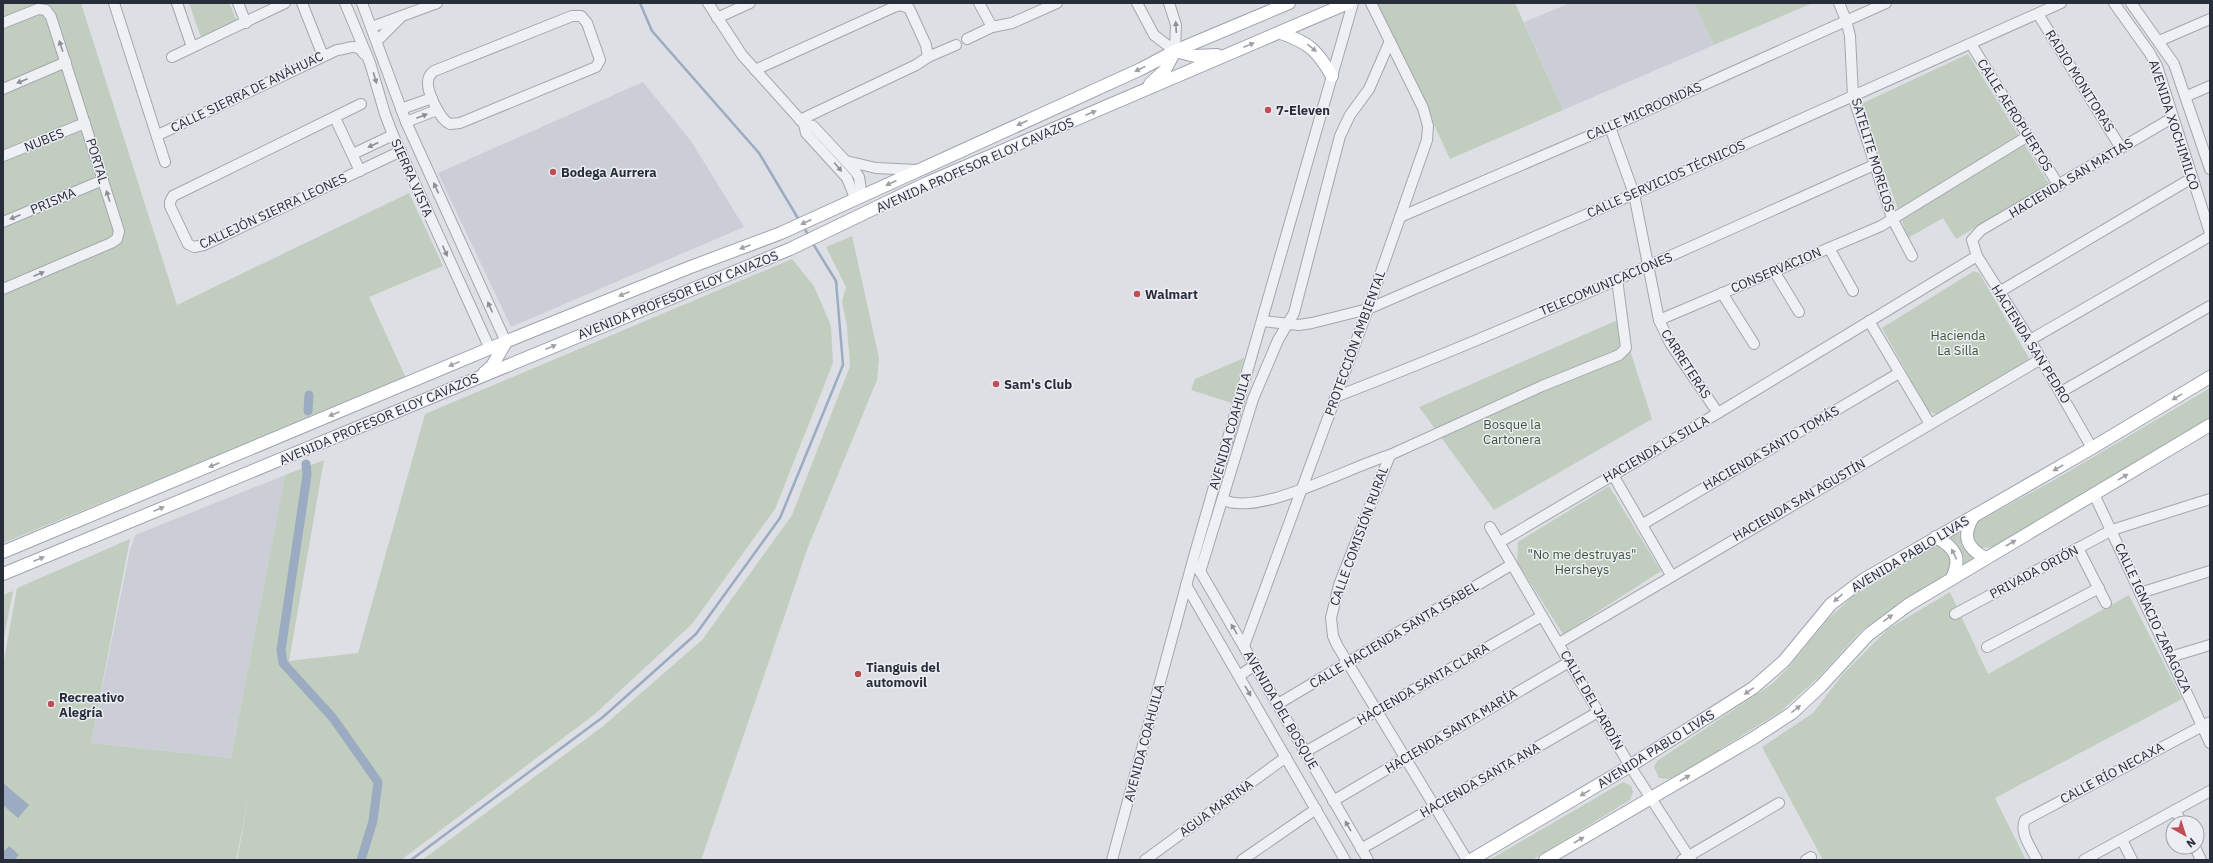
<svg xmlns="http://www.w3.org/2000/svg" width="2213" height="863" viewBox="0 0 2213 863" font-family="'IBM Plex Sans',sans-serif">
<rect width="100%" height="100%" fill="#dddfe5"/>
<g fill="#cbced6">
<path d="M1570 3H1694L1714 45 1563 110 1524 22Z"/>
<path d="M643 82 691 141 744 227 511 327 438 173Z"/>
<path d="M285 475 231 758 91 743 129 554 135 535Z"/>
</g>
<g fill="#c1cebf">
<path d="M3 3H81L177 305 409 193 443 266 369 297 406 378 3 543Z"/>
<path d="M189 3H229L237 21 203 37 200 35Z"/>
<path d="M1377 3H1515L1563 110 1450 159Z"/>
<path d="M1694 3H1813L1714 45Z"/>
<path d="M1968 54 2049 184 1956 239 1943 218 1908 238 1861 104Z"/>
<path d="M852 236 879 358 877 380 808 547 701 860H422L602 727 702 640 792 515 850 366 847 327 842 301 846 287 826 247Z"/>
<path d="M792 259 814 286 831 326 833 363 775 509 692 624 595 714 401 860H237L249 796 236 860H3V665L17 588 130 539 91 743 231 758 285 475 324 460 289 661 358 653 425 414Z"/>
<path d="M1974 271 1979 273 2029 358 2026 364 1937 414 1929 412 1882 328Z"/>
<path d="M1620 319 1652 419 1494 510 1419 407Z"/>
<path d="M1244 358 1232 403 1191 390 1195 379Z"/>
<path d="M2210 388V418L1992 547 1981 548 1973 542 1972 527 1979 521 2056 479Z"/>
<path d="M1609 486 1661 571 1563 634 1517 562 1518 542Z"/>
<path d="M1959 532 1962 546 1975 557 1963 565C1966 553 1958 543 1948 538Z"/>
<path d="M1934 546C1946 547 1949 553 1952 564L1948 573 1862 630 1818 678 1781 711 1676 777 1668 779 1659 778 1654 767 1657 761 1772 684 1789 667 1828 619 1853 596Z"/>
<path d="M13 591 3 642V595Z"/>
<path d="M1950 592 1988 674 2129 595 2182 699 1995 798 2026 860H1823L1762 747 1813 713 1843 674 1888 629Z"/>
<path d="M1623 782 1631 786 1633 792 1630 800 1532 860H1489Z"/>
</g>
<g fill="#9babc2">
<path d="M3 783 29 805 18 818 3 805Z"/>
<path d="M9 846 19 855 14 860H3V852Z"/>
</g>
<g fill="none" stroke-linecap="round" stroke-linejoin="round">
<g stroke="#9babc2" stroke-width="2.5">
<path d="M640 3 652 31 759 153 799 220"/>
<path d="M803 226 809 236"/>
<path d="M411 860 603 717 696 634 780 518 843 365 836 281 812 242"/>
</g>
<g stroke="#9babc2" stroke-width="9">
<path d="M308 411 309 395"/>
<path d="M306 464 307 475 281 650 283 663 333 718 378 782 373 821 361 860"/>
</g>
<g stroke="#a3a6ae" stroke-width="12">
<g id="minor">
<path d="M114 3 165 162"/>
<path d="M177 3 192 47"/>
<path d="M238 3 246 23"/>
<path d="M302 3 323 56"/>
<path d="M345 3 370 63 385 114 393 135 490 349"/>
<path d="M362 3 406 122 506 342"/>
<path d="M708 3 742 55 804 124 806 133 847 178 855 198"/>
<path d="M979 3 992 27 1012 23 1057 3"/>
<path d="M1137 3 1154 35 1175 51 1176 25 1169 3"/>
<path d="M1839 3 1846 20 1850 36 1853 96 1892 218 1912 256"/>
<path d="M2114 3 2149 52 2157 66 2210 233"/>
<path d="M2131 3 2174 64 2210 169"/>
<path d="M2038 14 2121 148"/>
<path d="M572 16H581L587 23 600 60 596 67 460 123 450 124C440 120 427 92 428 82 428 77 430 74 434 71Z"/>
<path d="M717 18 750 3"/>
<path d="M3 23 38 9 46 10 51 17 119 231 117 239 111 243 3 289"/>
<path d="M372 27 437 3"/>
<path d="M967 39 992 27"/>
<path d="M377 41 400 18"/>
<path d="M2159 41 2210 19"/>
<path d="M1971 44 2059 186"/>
<path d="M172 57 285 3"/>
<path d="M928 57 956 45"/>
<path d="M755 70 894 7 900 5 909 8 926 45 928 57 916 65 800 120"/>
<path d="M3 89 66 62"/>
<path d="M2187 96 2210 86"/>
<path d="M361 104 173 196 170 202V206L188 244 194 247 204 245 401 151"/>
<path d="M401 109 432 98"/>
<path d="M335 118 360 171"/>
<path d="M406 122 437 110"/>
<path d="M804 124 813 126 855 171 859 177 862 197"/>
<path d="M1610 127 1634 194 1659 320 1670 343 1718 413"/>
<path d="M158 135 337 50C349 49 357 42 364 54"/>
<path d="M353 154 393 135"/>
<path d="M3 156 85 123"/>
<path d="M846 161 876 168 917 170"/>
<path d="M1400 217 1610 127 1886 3"/>
<path d="M3 222 103 180"/>
<path d="M1829 248 1853 291"/>
<path d="M1774 271 1799 312"/>
<path d="M1999 292 2192 178"/>
<path d="M1722 293 1754 344"/>
<path d="M1659 320 1881 226 2028 136"/>
<path d="M1262 321 1299 325 1312 323 1368 309 1634 194 2061 3"/>
<path d="M1869 321 1930 424"/>
<path d="M2030 340 2210 236"/>
<path d="M2061 392 2210 306"/>
<path d="M1335 397C1518 327 1696 244 1874 165"/>
<path d="M2092 448 2030 340 1977 256 1972 240 1981 230 2172 118"/>
<path d="M1390 455 1339 585 1331 618 1333 636 1337 645 1467 860"/>
<path d="M1613 475 1671 575"/>
<path d="M2094 494 2210 743"/>
<path d="M1224 500C1260 517 1351 466 1390 455L1542 386 1619 355 1626 348 1617 279"/>
<path d="M1643 524 1899 373"/>
<path d="M1490 527 1630 766 1691 860"/>
<path d="M1500 542 1718 413 1977 256"/>
<path d="M2078 548 2106 603"/>
<path d="M1197 566 1368 860"/>
<path d="M1200 572 1253 399 1278 340 1294 313 1340 136 1350 115 1369 89 1390 41"/>
<path d="M1186 585 1345 860"/>
<path d="M2140 593 2210 571"/>
<path d="M1955 614 2112 530 2210 499"/>
<path d="M1559 643 2041 359"/>
<path d="M1244 646 1368 309 1427 140 1428 126 1423 108 1371 3"/>
<path d="M1987 647 2099 588"/>
<path d="M2170 657 2210 645"/>
<path d="M1239 676 1255 665"/>
<path d="M1278 704 1511 565"/>
<path d="M1305 752 1542 616"/>
<path d="M1333 801 1569 662"/>
<path d="M2175 810 2182 823"/>
<path d="M2122 840 2132 860"/>
<path d="M2195 847 2201 860"/>
<path d="M1361 849 1598 712"/>
<path d="M1112 860 1193 560 1353 3"/>
<path d="M1145 860 1286 757"/>
<path d="M1242 860 1316 809"/>
<path d="M1682 860 1779 803"/>
<path d="M1806 860 1811 857"/>
<path d="M2037 860C2031 848 2019 832 2025 820L2210 722"/>
<path d="M2084 860 2210 791"/>
</g>
</g>
<g stroke="#9da3af" stroke-width="14">
<g id="major">
<path d="M1281 33C1309 43 1317 50 1332 76"/>
<path d="M1175 51 1195 56 1217 55"/>
<path d="M1150 84 1165 70 1175 51"/>
<path d="M484 373 492 366 506 342"/>
<path d="M1973 517C1962 536 1966 547 1985 558"/>
<path d="M1936 537C1955 548 1962 557 1952 578"/>
<path d="M3 552 522 335 688 268 781 233 1141 69 1175 51 1289 3"/>
<path d="M3 574 790 249 927 183 1348 3"/>
<path d="M1471 860 1630 766 1753 688 1784 661 1831 604 1863 580 2092 448 2210 377"/>
<path d="M1545 860 1752 739 1792 713 1821 686 1868 635 1908 605 2210 425"/>
</g>
</g>
<use href="#minor" stroke="#eff0f4" stroke-width="10"/>
<use href="#major" stroke="#fff" stroke-width="12"/>
</g>
<defs><path id="oneway-solid" d="M-6-.8H1V-3.2L6.5 0L1 3.2V.8H-6Z"/></defs>
<g fill="#8c8e97">
<use href="#oneway-solid" transform="translate(1176 27) rotate(-93)"/>
<use href="#oneway-solid" transform="translate(61 46) rotate(-108)"/>
<use href="#oneway-solid" transform="translate(375 78) rotate(74)"/>
<use href="#oneway-solid" transform="translate(22 81) rotate(157)"/>
<use href="#oneway-solid" transform="translate(422 116) rotate(-21)"/>
<use href="#oneway-solid" transform="translate(373 145) rotate(155)"/>
<use href="#oneway-solid" transform="translate(838 167) rotate(50)"/>
<use href="#oneway-solid" transform="translate(436 188) rotate(-115)"/>
<use href="#oneway-solid" transform="translate(108 196) rotate(-108)"/>
<use href="#oneway-solid" transform="translate(15 217) rotate(157)"/>
<use href="#oneway-solid" transform="translate(445 251) rotate(66)"/>
<use href="#oneway-solid" transform="translate(39 274) rotate(-23)"/>
<use href="#oneway-solid" transform="translate(490 307) rotate(-114)"/>
<use href="#oneway-solid" transform="translate(1234 629) rotate(-121)"/>
<use href="#oneway-solid" transform="translate(1248 691) rotate(60)"/>
<use href="#oneway-solid" transform="translate(1348 826) rotate(-120)"/>
</g>
<g fill="#9ea0a6">
<use href="#oneway-solid" transform="translate(1249 45) rotate(-22)"/>
<use href="#oneway-solid" transform="translate(1312 48) rotate(39)"/>
<use href="#oneway-solid" transform="translate(1140 69) rotate(154)"/>
<use href="#oneway-solid" transform="translate(1091 113) rotate(-23)"/>
<use href="#oneway-solid" transform="translate(1022 123) rotate(156)"/>
<use href="#oneway-solid" transform="translate(891 183) rotate(155)"/>
<use href="#oneway-solid" transform="translate(806 222) rotate(155)"/>
<use href="#oneway-solid" transform="translate(745 247) rotate(160)"/>
<use href="#oneway-solid" transform="translate(624 294) rotate(158)"/>
<use href="#oneway-solid" transform="translate(551 347) rotate(-22)"/>
<use href="#oneway-solid" transform="translate(454 364) rotate(158)"/>
<use href="#oneway-solid" transform="translate(2177 397) rotate(149)"/>
<use href="#oneway-solid" transform="translate(334 414) rotate(157)"/>
<use href="#oneway-solid" transform="translate(214 465) rotate(157)"/>
<use href="#oneway-solid" transform="translate(2058 468) rotate(150)"/>
<use href="#oneway-solid" transform="translate(2123 477) rotate(-31)"/>
<use href="#oneway-solid" transform="translate(159 509) rotate(-23)"/>
<use href="#oneway-solid" transform="translate(2011 543) rotate(-30)"/>
<use href="#oneway-solid" transform="translate(1954 554) rotate(-116)"/>
<use href="#oneway-solid" transform="translate(39 559) rotate(-22)"/>
<use href="#oneway-solid" transform="translate(1838 598) rotate(139)"/>
<use href="#oneway-solid" transform="translate(1888 618) rotate(-36)"/>
<use href="#oneway-solid" transform="translate(1749 691) rotate(145)"/>
<use href="#oneway-solid" transform="translate(1796 709) rotate(-38)"/>
<use href="#oneway-solid" transform="translate(1685 778) rotate(-30)"/>
<use href="#oneway-solid" transform="translate(1585 793) rotate(149)"/>
<use href="#oneway-solid" transform="translate(1579 840) rotate(-30)"/>
</g>
<g fill="#bf4d56" stroke="#eceef3" stroke-width="1.5">
<circle cx="1268" cy="110" r="4"/>
<circle cx="553" cy="172" r="4"/>
<circle cx="1137" cy="294" r="4"/>
<circle cx="996" cy="384" r="4"/>
<circle cx="858" cy="674" r="4"/>
<circle cx="51" cy="704" r="4"/>
</g>
<g text-anchor="middle" dominant-baseline="central" stroke-width="3" stroke-linejoin="round" paint-order="stroke">
<g font-size="13" fill="#282d3a" stroke="#eceef3">
<text transform="translate(2080 81) rotate(58)">RADIO MONITORAS</text>
<text transform="translate(247 92) rotate(-26)">CALLE SIERRA DE ANÁHUAC</text>
<text transform="translate(1644 111) rotate(-24)">CALLE MICROONDAS</text>
<text transform="translate(2015 115) rotate(58)">CALLE AEROPUERTOS</text>
<text transform="translate(2174 125) rotate(72)">AVENIDA XOCHIMILCO</text>
<text transform="translate(44 140) rotate(-22)">NUBES</text>
<text transform="translate(1873 155) rotate(73)">SATELITE MORELOS</text>
<text transform="translate(97 161) rotate(73)">PORTAL</text>
<text transform="translate(975 165) rotate(-24)">AVENIDA PROFESOR ELOY CAVAZOS</text>
<text transform="translate(412 178) rotate(66)">SIERRA VISTA</text>
<text transform="translate(2071 178) rotate(-31)">HACIENDA SAN MATIAS</text>
<text transform="translate(1666 179) rotate(-24)">CALLE SERVICIOS TÉCNICOS</text>
<text transform="translate(53 201) rotate(-23)">PRISMA</text>
<text transform="translate(273 211) rotate(-25)">CALLEJÓN SIERRA LEONES</text>
<text transform="translate(1776 270) rotate(-23)">CONSERVACION</text>
<text transform="translate(1606 284) rotate(-23)">TELECOMUNICACIONES</text>
<text transform="translate(678 295) rotate(-22)">AVENIDA PROFESOR ELOY CAVAZOS</text>
<text transform="translate(1355 343) rotate(-70)">PROTECCIÓN AMBIENTAL</text>
<text transform="translate(2031 344) rotate(58)">HACIENDA SAN PEDRO</text>
<text transform="translate(1686 364) rotate(57)">CARRETERAS</text>
<text transform="translate(379 419) rotate(-23)">AVENIDA PROFESOR ELOY CAVAZOS</text>
<text transform="translate(1230 431) rotate(-74)">AVENIDA COAHUILA</text>
<text transform="translate(1771 448) rotate(-30)">HACIENDA SANTO TOMÁS</text>
<text transform="translate(1656 449) rotate(-30)">HACIENDA LA SILLA</text>
<text transform="translate(1799 500) rotate(-30)">HACIENDA SAN AGUSTÍN</text>
<text transform="translate(1359 536) rotate(-70)">CALLE COMISIÓN RURAL</text>
<text transform="translate(1910 554) rotate(-31)">AVENIDA PABLO LIVAS</text>
<text transform="translate(2034 572) rotate(-28)">PRIVADA ORIÓN</text>
<text transform="translate(2153 618) rotate(65)">CALLE IGNACIO ZARAGOZA</text>
<text transform="translate(1394 635) rotate(-31)">CALLE HACIENDA SANTA ISABEL</text>
<text transform="translate(1423 684) rotate(-30)">HACIENDA SANTA CLARA</text>
<text transform="translate(1592 700) rotate(60)">CALLE DEL JARDÍN</text>
<text transform="translate(1281 710) rotate(60)">AVENIDA DEL BOSQUE</text>
<text transform="translate(1451 731) rotate(-31)">HACIENDA SANTA MARÍA</text>
<text transform="translate(1144 743) rotate(-75)">AVENIDA COAHUILA</text>
<text transform="translate(1656 749) rotate(-32)">AVENIDA PABLO LIVAS</text>
<text transform="translate(2112 773) rotate(-28)">CALLE RÍO NECAXA</text>
<text transform="translate(1480 780) rotate(-30)">HACIENDA SANTA ANA</text>
<text transform="translate(1216 808) rotate(-36)">AGUA MARINA</text>
</g>
<g font-size="13" font-weight="bold" fill="#282d3a" stroke="#eceef3" text-anchor="start">
<text x="1276" y="110">7-Eleven</text>
<text x="561" y="172">Bodega Aurrera</text>
<text x="1145" y="294">Walmart</text>
<text x="1004" y="384">Sam's Club</text>
<text x="866" y="667">Tianguis del<tspan x="866" dy="15">automovil</tspan></text>
<text x="59" y="697">Recreativo<tspan x="59" dy="15">Alegría</tspan></text>
</g>
<g font-size="13" fill="#3a5437" stroke="#eceef3">
<text x="1958" y="335">Hacienda<tspan x="1958" dy="15">La Silla</tspan></text>
<text x="1512" y="424">Bosque la<tspan x="1512" dy="15">Cartonera</tspan></text>
<text x="1582" y="554">"No me destruyas"<tspan x="1582" dy="15">Hersheys</tspan></text>
</g>
</g>
<rect width="2213" height="863" fill="none" stroke="#282d3a" stroke-width="8"/>
<g transform="translate(2185 835) rotate(141)"><circle r="19" fill="#eceef3" stroke="#9ea1a9"/>
<path d="M0-3L7 15L0 10L-7 15Z" fill="#bf4d56"/>
<text y="-6" font-size="11" font-weight="bold" text-anchor="middle" fill="#282d3a">N</text>
</g>
</svg>
